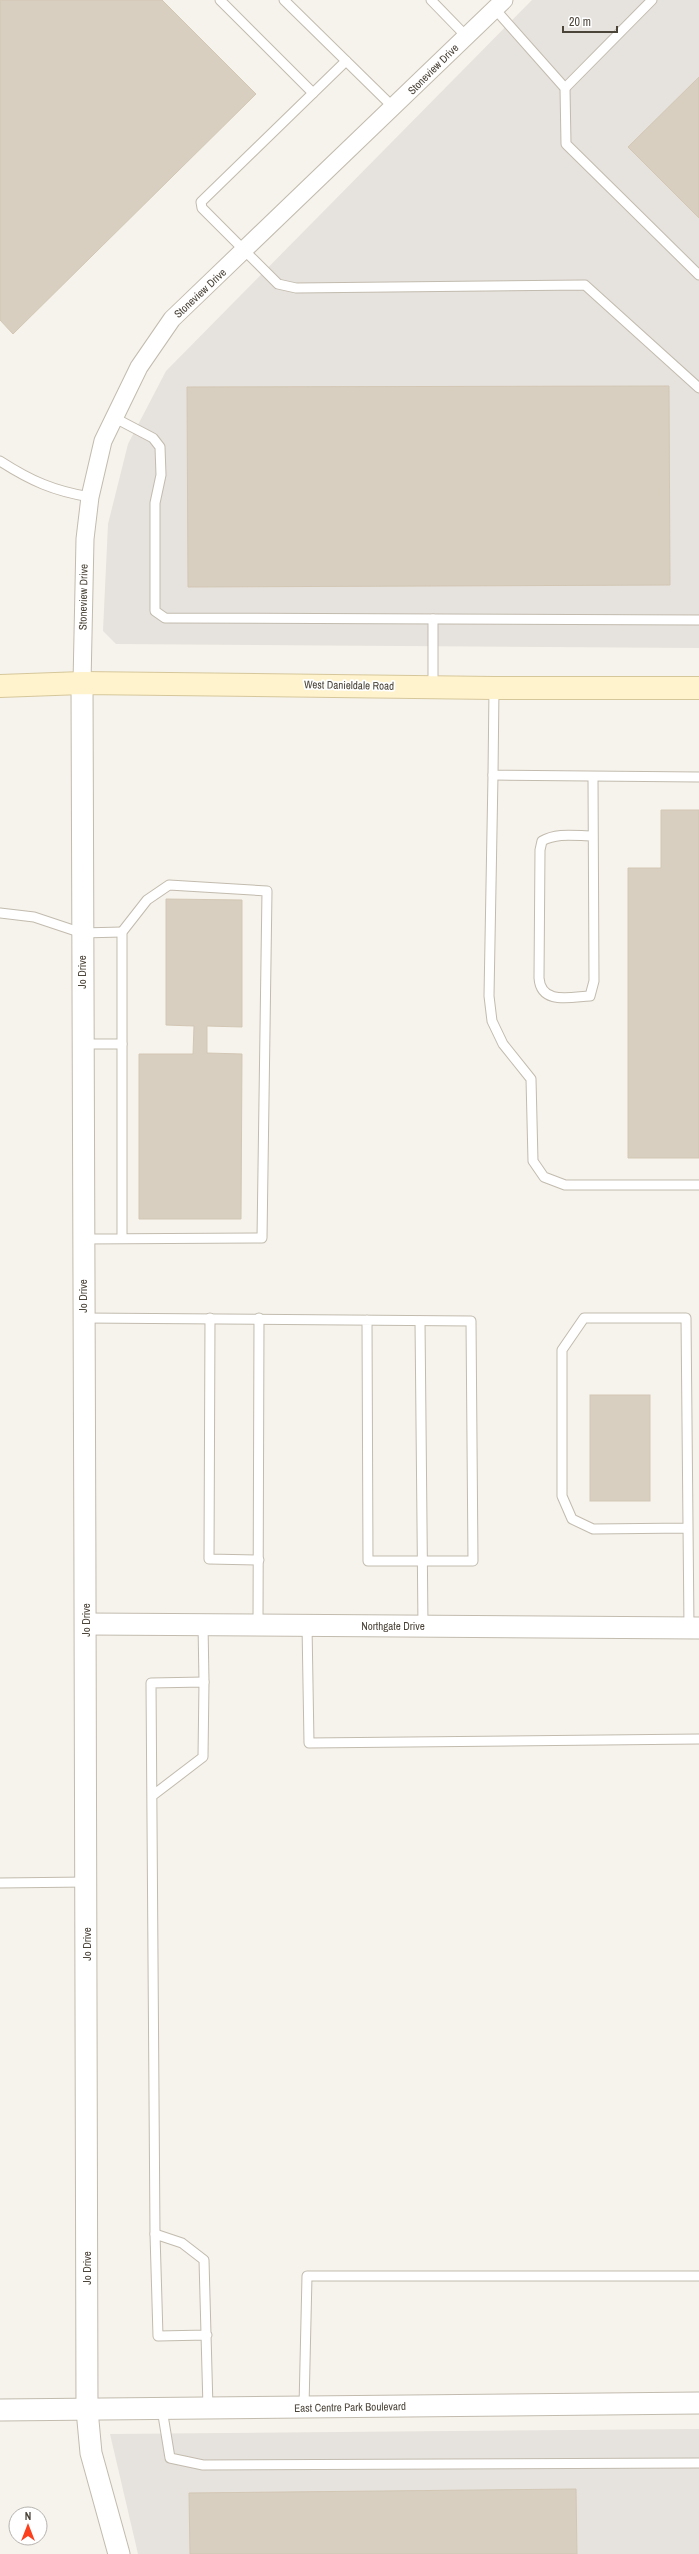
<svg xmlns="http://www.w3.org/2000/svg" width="699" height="2554" viewBox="0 0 699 2554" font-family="'Archivo Narrow',sans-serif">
<rect width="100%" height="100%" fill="#f6f3ec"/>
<g fill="#e6e2dd">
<path d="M532 0H699V648L116 644 103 631 108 524 128 444 166 371Z"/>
<path d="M699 2429V2554H138L110 2434Z"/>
</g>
<g fill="#d8cfc1" stroke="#d3c7b4">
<path d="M0 0H162L256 94 13 334 0 320Z"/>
<path d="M699 77V218L628 147Z"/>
<path d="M669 386 670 585 188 587 187 387Z"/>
<path d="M661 810H699V1158H628V868H661Z"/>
<path d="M166 899 242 900V1027L207 1026V1053L242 1054 241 1219H139V1054H193L194 1026 166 1025Z"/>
<rect x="590" y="1395" width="60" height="106"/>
<path d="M576 2489 577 2554H190L189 2493Z"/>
</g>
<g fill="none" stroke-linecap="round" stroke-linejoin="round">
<g stroke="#c2bbae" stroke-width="11">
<g id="service">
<path d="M220 0 313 93"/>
<path d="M284 0 394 108"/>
<path d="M431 0 466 36"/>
<path d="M495 9 565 88 566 144 699 275"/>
<path d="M346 61 201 202 202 208 278 284 296 288 585 285 699 388"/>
<path d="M565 88 652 0"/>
<path d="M113 417 153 438 160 447 161 475 155 503V611L165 618 699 620"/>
<path d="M0 461C31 481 54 491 90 497"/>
<path d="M433 619V687"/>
<path d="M494 688 493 775 699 777"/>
<path d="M493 775 489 996 492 1021 503 1044 531 1079 533 1161 544 1177 565 1185H699"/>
<path d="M593 777 594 981 590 996C570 997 541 1005 539 978L540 850 542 841C557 832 577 836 593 836"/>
<path d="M0 913 34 917 82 933 122 932"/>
<path d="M83 1044H122"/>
<path d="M83 1239 262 1238 267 891 169 885 147 900 122 932V1238"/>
<path d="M83 1318 471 1321 473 1561H368L367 1320"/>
<path d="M210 1318 209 1559 259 1560"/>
<path d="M420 1321 423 1626"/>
<path d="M688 1528 593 1529 572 1519 562 1496V1350L584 1318H686L689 1628"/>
<path d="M203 1624 204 1682"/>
<path d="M258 1625 259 1318"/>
<path d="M307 1625 309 1743 699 1739"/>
<path d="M152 1796 203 1757 204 1682 151 1683 155 2234"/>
<path d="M0 1883 87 1882"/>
<path d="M207 2335 158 2336 155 2234 182 2243 204 2260 208 2408"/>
<path d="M304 2407 307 2276H699"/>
<path d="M162 2409 170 2458 203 2465 699 2463"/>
</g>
</g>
<g stroke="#c2bbae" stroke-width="19">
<path id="minor" d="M82 683 85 539 90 497 103 441 139 367 172 319 504 0"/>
</g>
<g stroke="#c2bbae" stroke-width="23">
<g id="tertiary">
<path d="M82 683C83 1259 87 1834 87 2410L91 2453 119 2554"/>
<path d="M87 1624 699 1628"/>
<path d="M0 2410 699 2403"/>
</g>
</g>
<g stroke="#d6c79b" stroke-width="24">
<path id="secondary" d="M0 686 82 683 494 688H699"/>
</g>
<use href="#service" stroke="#fff" stroke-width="9"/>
<use href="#minor" stroke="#fff" stroke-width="17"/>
<use href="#tertiary" stroke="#fff" stroke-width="21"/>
<use href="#secondary" stroke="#fff3cd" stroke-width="22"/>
</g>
<g text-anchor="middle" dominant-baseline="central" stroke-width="3.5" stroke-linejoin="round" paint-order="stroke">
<g font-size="11" fill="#4b4439" stroke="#fff">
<text transform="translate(433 69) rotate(-45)">Stoneview Drive</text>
<text transform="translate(200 293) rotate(-43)">Stoneview Drive</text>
<text transform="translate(83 597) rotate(-89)">Stoneview Drive</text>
<text transform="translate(349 685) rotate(1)">West Danieldale Road</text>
<text transform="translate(82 972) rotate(-90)">Jo Drive</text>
<text transform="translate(83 1296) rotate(-90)">Jo Drive</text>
<text transform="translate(86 1620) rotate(-90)">Jo Drive</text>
<text x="393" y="1626">Northgate Drive</text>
<text transform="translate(87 1944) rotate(-90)">Jo Drive</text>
<text transform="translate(87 2268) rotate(-90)">Jo Drive</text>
<text transform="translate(350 2407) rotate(-1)">East Centre Park Boulevard</text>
</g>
</g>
<g transform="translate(28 2526)"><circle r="19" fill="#ffffff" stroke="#b7b4b0"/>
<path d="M0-3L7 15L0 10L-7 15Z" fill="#fc3f1d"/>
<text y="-6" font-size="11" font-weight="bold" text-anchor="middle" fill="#4b4439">N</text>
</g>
<path d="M563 26v6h54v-6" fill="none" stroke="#4b4439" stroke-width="2"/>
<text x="569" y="26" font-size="12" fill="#4b4439" stroke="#ffffff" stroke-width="3" paint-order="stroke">20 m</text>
</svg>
